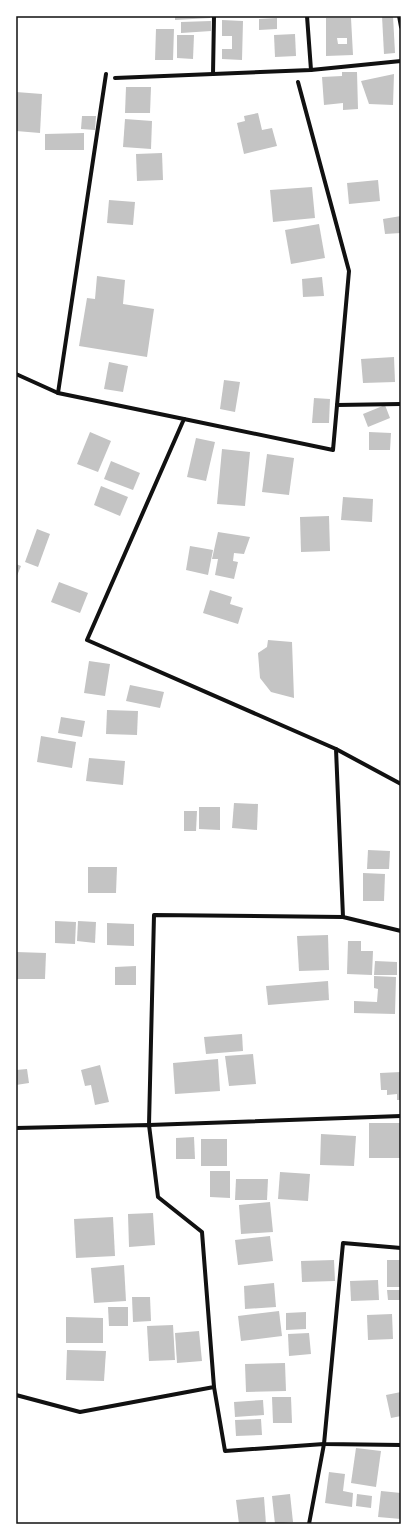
<svg xmlns="http://www.w3.org/2000/svg" width="417" height="1540" viewBox="0 0 417 1540" font-family="'Nunito Sans',sans-serif">
<rect width="100%" height="100%" fill="#fff"/>
<g fill="#c4c4c4" fill-rule="evenodd">
<path d="M175 16H210V18L175 20Z"/>
<path d="M382 16H393L395 53 384 54Z"/>
<path d="M277 18V29L259 30V19Z"/>
<path d="M326 18H351L353 55 326 56ZM337 38H347V44H338Z"/>
<path d="M222 20 243 21 242 60 222 59V49H232V36H222Z"/>
<path d="M211 21V31L181 33V22Z"/>
<path d="M156 29H174L173 60H155Z"/>
<path d="M295 34 296 56 275 57 274 35Z"/>
<path d="M177 35H194L193 59 177 58Z"/>
<path d="M342 72H357L358 109 343 110V103L324 105 322 77 342 76Z"/>
<path d="M394 74 393 105 369 104 361 81Z"/>
<path d="M126 87H151L150 113H125Z"/>
<path d="M16 92 42 94 40 133 16 131Z"/>
<path d="M258 113 262 130 272 128 277 146 244 154 237 123 245 121 244 116Z"/>
<path d="M82 116H96L95 130 81 129Z"/>
<path d="M125 119 152 121 151 149 123 147Z"/>
<path d="M84 133V150H45V134Z"/>
<path d="M162 153 163 180 137 181 136 154Z"/>
<path d="M378 180 380 201 349 204 347 183Z"/>
<path d="M312 187 315 218 273 222 270 190Z"/>
<path d="M109 200 135 202 133 225 107 223Z"/>
<path d="M401 216V233L385 234 383 219Z"/>
<path d="M319 224 325 258 291 264 285 230Z"/>
<path d="M97 276 125 280 123 304 154 309 147 357 79 346 87 298 95 299Z"/>
<path d="M322 277 324 296 303 297 302 279Z"/>
<path d="M394 357 395 382 363 383 361 359Z"/>
<path d="M109 362 128 366 123 392 104 389Z"/>
<path d="M224 380 240 382 235 412 220 409Z"/>
<path d="M314 398 330 399 329 423H312Z"/>
<path d="M385 405 390 418 368 427 363 414Z"/>
<path d="M90 432 111 441 98 472 77 464Z"/>
<path d="M369 432 391 433 390 450H369Z"/>
<path d="M196 438 215 442 206 481 187 477Z"/>
<path d="M222 449 250 452 245 506 217 504Z"/>
<path d="M267 454 294 458 289 495 262 492Z"/>
<path d="M111 461 140 473 133 490 104 479Z"/>
<path d="M101 486 128 497 120 516 94 505Z"/>
<path d="M343 497 373 499 372 522 341 520Z"/>
<path d="M329 516 330 551 301 552 300 517Z"/>
<path d="M37 529 50 534 38 567 25 562Z"/>
<path d="M218 532 250 537 244 554 234 553 233 561 238 562 234 579 215 575 218 559H212Z"/>
<path d="M190 546 213 550 208 575 186 570Z"/>
<path d="M16 564 21 566 16 578Z"/>
<path d="M59 582 88 593 80 613 51 602Z"/>
<path d="M210 590 232 597 230 604 243 608 238 624 203 613Z"/>
<path d="M268 640 292 642 294 698 271 692 260 678 258 653 267 647Z"/>
<path d="M89 661 110 664 105 696 84 693Z"/>
<path d="M130 685 164 692 160 708 126 701Z"/>
<path d="M107 710 138 711 137 735 106 734Z"/>
<path d="M61 717 85 721 82 737 58 733Z"/>
<path d="M41 736 76 742 72 768 37 762Z"/>
<path d="M89 758 125 761 123 785 86 781Z"/>
<path d="M234 803 258 804 257 830 232 828Z"/>
<path d="M199 807H220V830L199 829Z"/>
<path d="M184 811H197L196 831H184Z"/>
<path d="M368 850 390 851 389 869H367Z"/>
<path d="M88 867H117L116 893H88Z"/>
<path d="M363 873 385 874 384 901H363Z"/>
<path d="M55 921 76 922 75 944 55 943Z"/>
<path d="M78 921 96 922 95 943 77 941Z"/>
<path d="M107 923 134 924V946L107 945Z"/>
<path d="M328 935 329 970 299 971 297 936Z"/>
<path d="M348 941H361V951H373L372 975 347 974Z"/>
<path d="M16 952 46 953 45 979H16Z"/>
<path d="M375 961 397 962V975H374Z"/>
<path d="M136 966V985H115V967Z"/>
<path d="M374 976 396 977 395 1014 354 1013V1001L377 1002 378 989 374 988Z"/>
<path d="M328 981 329 1000 268 1005 266 986Z"/>
<path d="M242 1034 243 1051 206 1054 204 1037Z"/>
<path d="M253 1054 256 1084 229 1086 225 1056Z"/>
<path d="M218 1059 220 1091 175 1094 173 1063Z"/>
<path d="M100 1065 109 1102 95 1105 91 1085 85 1086 81 1070Z"/>
<path d="M27 1069 29 1083 16 1085V1070Z"/>
<path d="M401 1072V1100H397V1094L387 1095V1090H381L380 1073Z"/>
<rect x="369" y="1123" width="32" height="35"/>
<path d="M321 1134 356 1136 354 1166 320 1165Z"/>
<path d="M194 1137 195 1159H176V1138Z"/>
<rect x="201" y="1139" width="26" height="27"/>
<path d="M210 1171H230V1198L210 1197Z"/>
<path d="M280 1172 310 1174 308 1201 278 1199Z"/>
<path d="M236 1179H268L267 1200H235Z"/>
<path d="M270 1202 273 1232 241 1234 239 1205Z"/>
<path d="M153 1213 155 1245 129 1247 128 1214Z"/>
<path d="M113 1217 115 1256 76 1258 74 1219Z"/>
<path d="M270 1236 273 1261 238 1265 235 1240Z"/>
<path d="M334 1260 335 1281 302 1282 301 1261Z"/>
<rect x="387" y="1260" width="14" height="27"/>
<path d="M124 1265 126 1301 94 1303 91 1268Z"/>
<path d="M378 1280 379 1300 351 1301 350 1281Z"/>
<path d="M274 1283 276 1307 245 1309 244 1286Z"/>
<path d="M387 1290H401V1300H388Z"/>
<path d="M132 1297H150L151 1321 133 1322Z"/>
<path d="M108 1307H128V1326H109Z"/>
<path d="M279 1311 282 1336 241 1341 238 1316Z"/>
<path d="M306 1312V1329L286 1330V1313Z"/>
<path d="M392 1314 393 1339 368 1340 367 1315Z"/>
<path d="M66 1317 103 1318V1343H66Z"/>
<path d="M173 1325 175 1360 149 1361 147 1326Z"/>
<path d="M199 1331 202 1361 177 1363 175 1333Z"/>
<path d="M309 1333 311 1354 289 1356 288 1334Z"/>
<path d="M67 1350 106 1351 104 1381 66 1380Z"/>
<path d="M285 1363 286 1391 246 1392 245 1364Z"/>
<path d="M401 1392V1416L391 1418 386 1395Z"/>
<path d="M272 1397H291L292 1423H273Z"/>
<path d="M263 1400 264 1415 235 1417 234 1402Z"/>
<path d="M261 1419 262 1435 236 1436 235 1420Z"/>
<path d="M356 1448 381 1451 376 1487 351 1483Z"/>
<path d="M329 1472 345 1474 343 1491 353 1493 352 1507 325 1503Z"/>
<path d="M381 1491 401 1493V1519L378 1517Z"/>
<path d="M290 1494 293 1522 275 1524 272 1496Z"/>
<path d="M357 1494 372 1496 371 1508 356 1506Z"/>
<path d="M264 1497 266 1524H239L236 1500Z"/>
</g>
<g fill="none" stroke-linecap="round" stroke-linejoin="round">
<g stroke="#111" stroke-width="4">
<path d="M307 16 311 70"/>
<path d="M399 16 401 27"/>
<path d="M213 74 214 16"/>
<path d="M115 78 311 70 401 61"/>
<path d="M16 374 58 393 184 419 87 640 336 749 343 917 401 931"/>
<path d="M58 393 106 74"/>
<path d="M337 405 401 404"/>
<path d="M184 419 333 450 349 271 298 82"/>
<path d="M336 749 401 784"/>
<path d="M343 917 154 915 149 1125 401 1116"/>
<path d="M16 1128 149 1125 158 1197 202 1232 214 1387 80 1412 16 1395"/>
<path d="M401 1248 343 1243 324 1444 401 1445"/>
<path d="M214 1387 225 1451 324 1444 309 1524"/>
</g>
</g>
<rect width="417" height="1540" fill="none" stroke="#ffffff" stroke-width="34"/>
<rect x="17" y="17" width="383" height="1506" fill="none" stroke="#111" stroke-width="1.5"/>
</svg>
